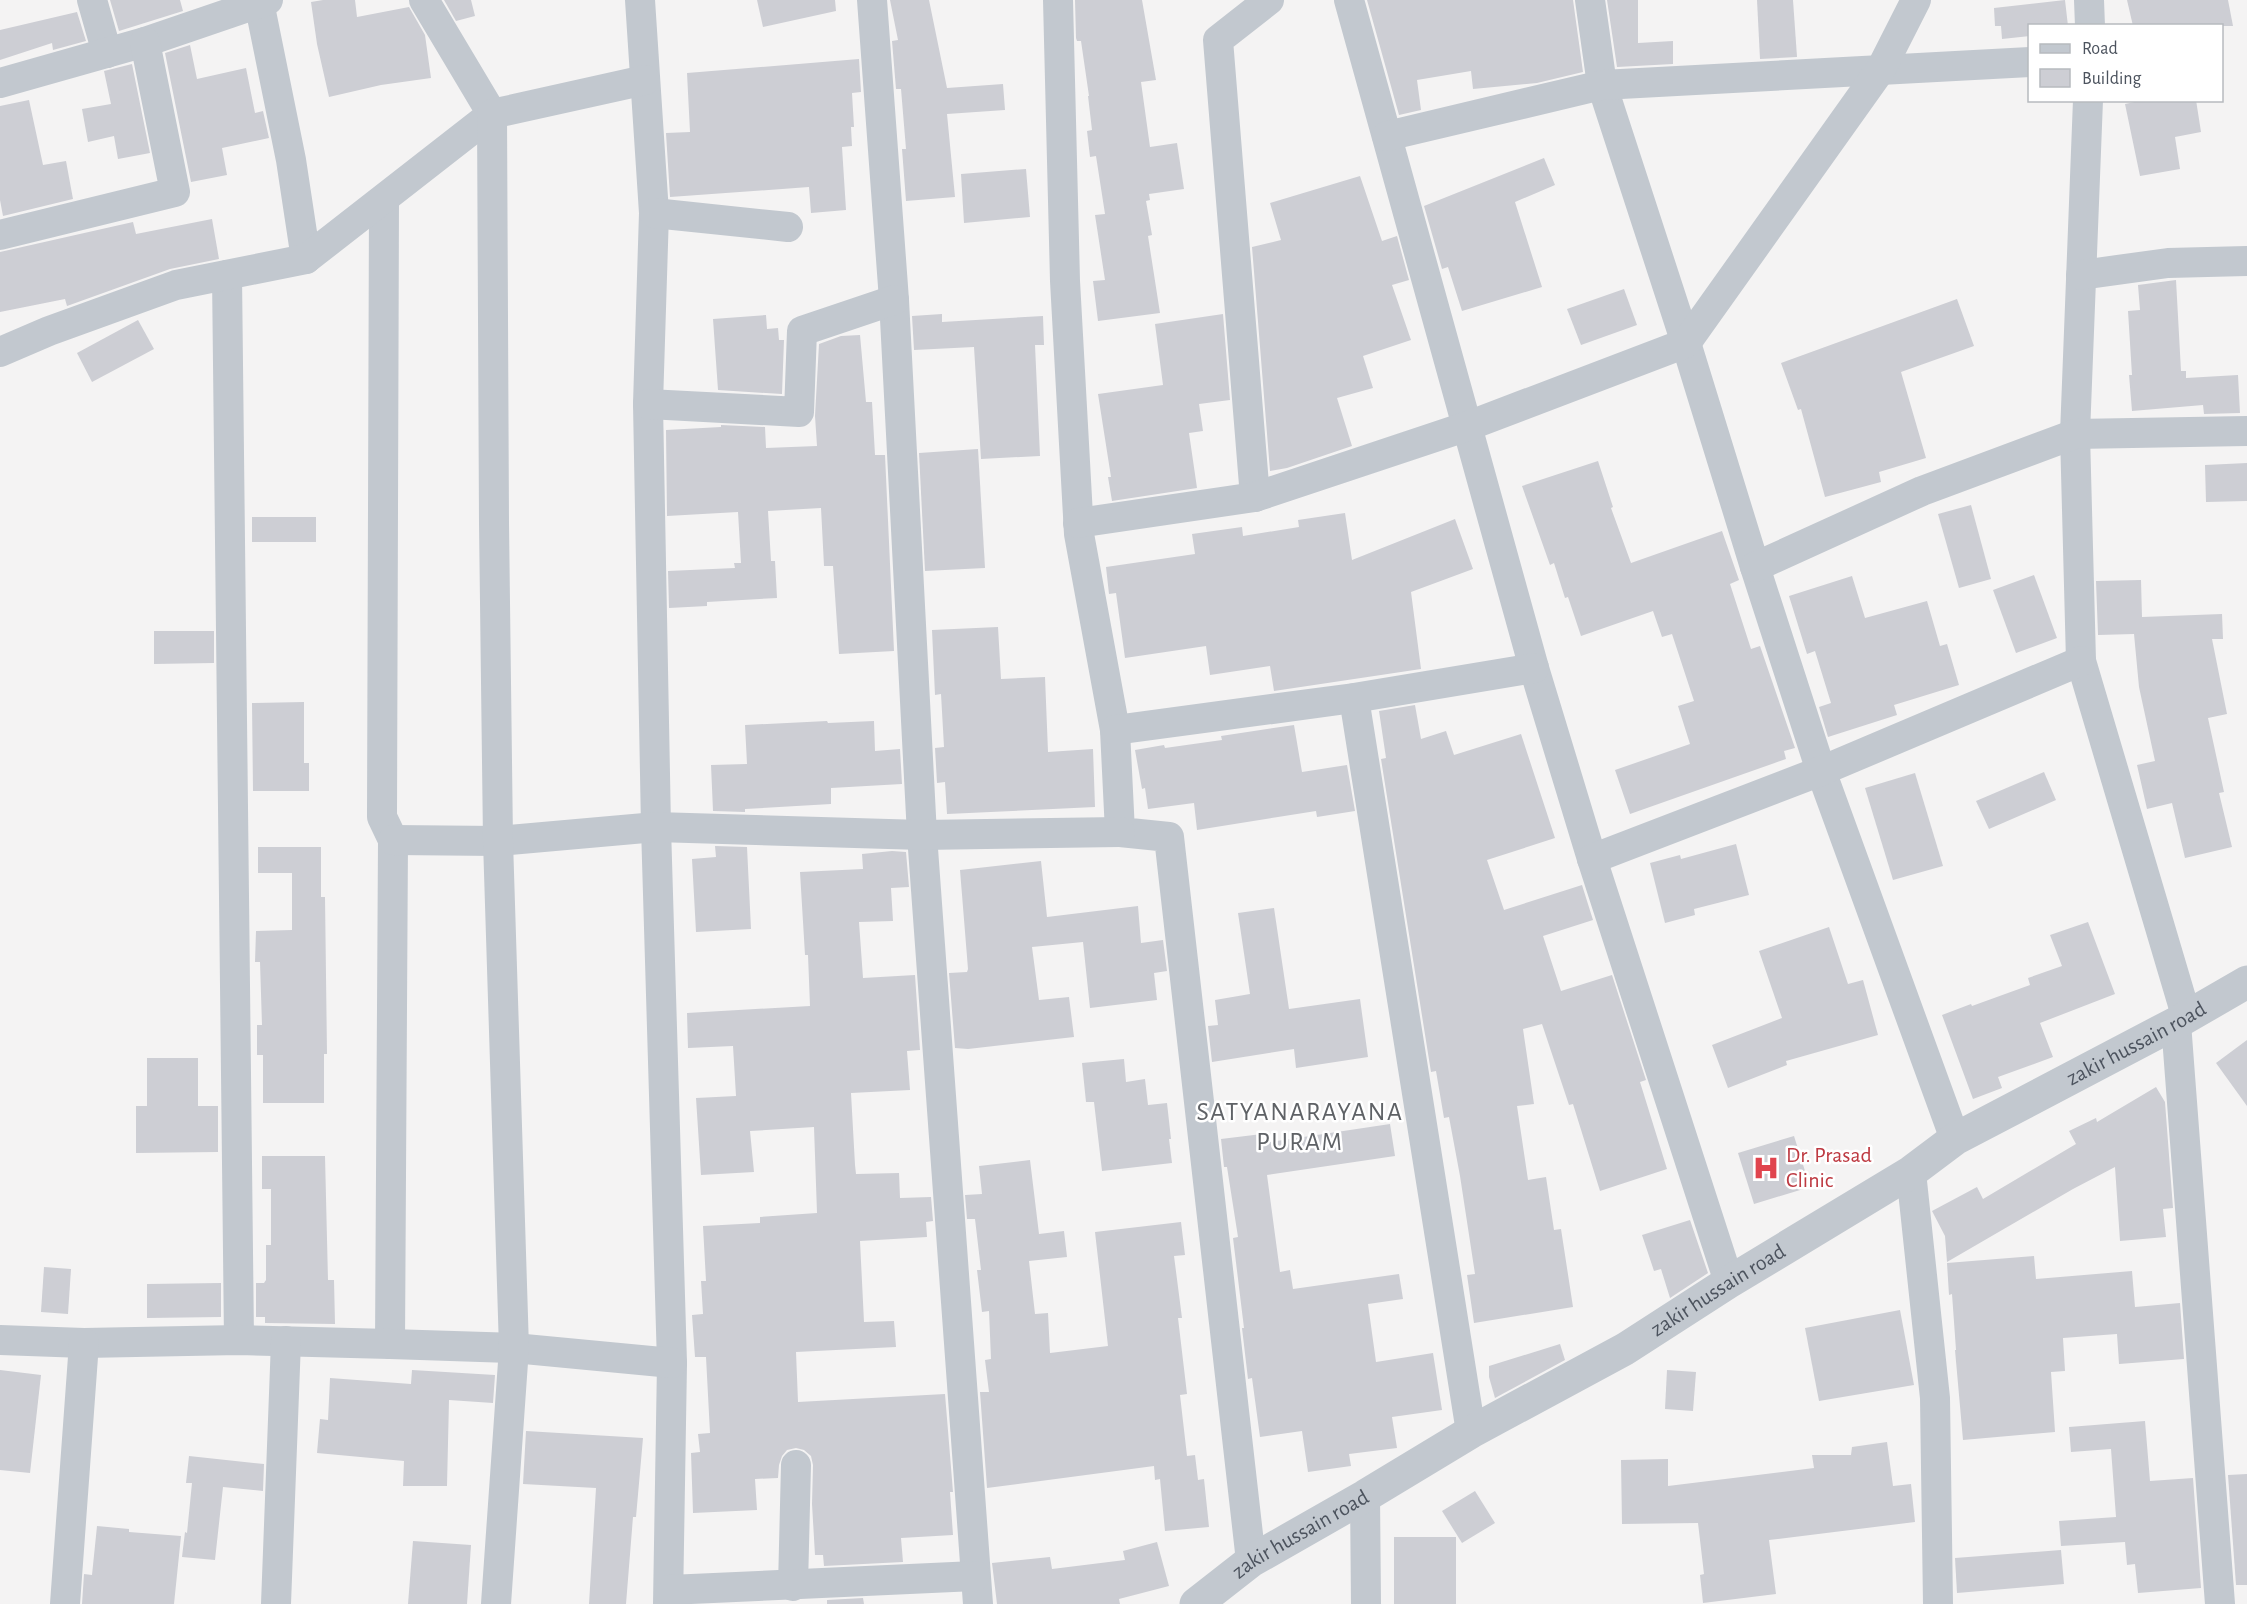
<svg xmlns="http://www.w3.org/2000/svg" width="2247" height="1604" viewBox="0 0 2247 1604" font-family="'Alegreya Sans',sans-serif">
<rect width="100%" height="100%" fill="#f4f3f3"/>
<g fill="#cdced4">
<path d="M110 0H180L183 11 119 31Z"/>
<path d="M323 0H355L357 17 409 7 425 35 431 78 381 85 329 97 317 44 311 2Z"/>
<path d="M444 0H471L475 16 456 21Z"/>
<path d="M757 0H835L836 11 763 27Z"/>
<path d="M890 0H929L947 88 1003 84 1005 110 947 114 955 197 906 201 902 149H906L901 89H896L892 41 898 40Z"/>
<path d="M1075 0H1142L1156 80 1141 82 1150 147 1177 143 1184 189 1149 194 1150 200 1146 201 1152 235 1148 236 1160 313 1098 321 1093 281 1105 280 1095 215 1105 214 1096 156 1090 157 1087 131 1092 130 1088 96H1089L1081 41H1077L1076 38Z"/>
<path d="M1367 0H1573L1583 72 1537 83 1473 89 1471 71 1417 80 1421 110 1399 115Z"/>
<path d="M1607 0H1638V43L1673 41V64L1617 67Z"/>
<path d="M1757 0H1793L1797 57 1760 59Z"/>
<path d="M2065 0 2068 26H2030V36L2002 39 2001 26H1995L1994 8Z"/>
<path d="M2127 0H2228L2233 26H2133Z"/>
<path d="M77 12 86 41 53 50 52 43 0 60V30Z"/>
<path d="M190 45 197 79 246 68 255 113 263 111 269 138 222 148 227 175 191 182 165 53Z"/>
<path d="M859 59 861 92 852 93 854 127H851L852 146 842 147 846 210 811 213 809 187 670 197 666 133 690 132 687 73Z"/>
<path d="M132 64 150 153 118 159 114 136 88 142 82 109 111 104 104 71Z"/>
<path d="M29 100 43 165 66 161 73 199 3 216 0 200V106Z"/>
<path d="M2144 100H2196L2201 132 2175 137 2180 169 2140 176 2125 104Z"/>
<path d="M1544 158 1555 185 1515 202 1542 287 1462 311 1448 267 1442 269 1424 206Z"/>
<path d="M1026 169 1030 217 964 223 961 174Z"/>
<path d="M1360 176 1382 241 1397 236 1409 280 1392 285 1411 340 1363 356 1373 388 1337 398 1352 446 1287 468 1270 471 1252 247 1281 240 1270 203Z"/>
<path d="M212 219 219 259 170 269 67 306 65 299 0 312V252L133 222 136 234Z"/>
<path d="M2176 280 2181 371H2186V378L2238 375 2240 413 2204 414 2203 405 2132 411 2129 375H2132L2128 311 2140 310 2138 285Z"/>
<path d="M1624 289 1637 325 1581 345 1567 309Z"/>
<path d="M1957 299 1974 346 1901 372 1926 458 1879 472 1881 482 1825 497 1801 409 1798 410 1781 363Z"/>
<path d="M942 314V322L1043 316 1044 345H1035L1040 456 981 459 974 347 914 350 912 316Z"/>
<path d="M1223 314 1230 400 1199 404 1203 431 1189 433 1197 488 1112 501 1108 477H1111L1098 394 1163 385 1155 324Z"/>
<path d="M766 315 767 329 778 328 779 340H784L782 394 718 390 713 319Z"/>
<path d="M138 320 154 349 92 382 77 353Z"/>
<path d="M860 335 866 402H872L875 455H885L894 651 839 654 833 566H824L821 508 768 511 771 561H775L777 598 707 602V606L669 608 668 571 735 568 734 563H741L738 512 667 516 666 430 721 427V425L765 427 766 448 817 446 815 416 819 344 841 336Z"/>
<path d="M978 449 985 568 925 571 919 453Z"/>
<path d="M1598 461 1613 507 1611 508 1631 563 1722 531 1739 580 1730 584 1751 649 1760 646 1795 748 1784 751 1786 759 1630 814 1615 770 1690 744 1678 706 1694 701 1672 634 1662 637 1653 611 1581 636 1568 597 1565 598 1554 563 1550 565 1522 486Z"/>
<path d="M2247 463V501L2206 502 2205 465Z"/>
<path d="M1971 505 1991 579 1959 588 1938 514Z"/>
<path d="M1345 513 1352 560 1455 519 1473 569 1411 592 1421 669 1274 691 1270 666 1210 675 1206 646 1125 658 1116 593 1109 594 1106 567 1195 554 1192 534 1242 527 1243 536 1299 527 1298 520Z"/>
<rect x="252" y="517" width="64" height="25"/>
<path d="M2034 575 2057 638 2016 653 1993 590Z"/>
<path d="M1852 576 1865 618 1927 601 1940 646 1947 644 1959 685 1894 705 1897 715 1828 737 1819 707 1831 703 1815 651 1807 654 1789 596Z"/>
<path d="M2141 580 2142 617 2222 614 2223 639H2212L2227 714 2208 718 2224 792 2219 793 2232 847 2185 858 2172 803 2147 809 2137 765 2155 761 2139 687 2134 634 2098 635 2096 581Z"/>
<path d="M998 627 1001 679 1045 677 1048 752 1093 749 1095 807 947 814 945 782 937 783 935 748 944 747 941 694 935 695 932 630Z"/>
<path d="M154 631H214V663L154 664Z"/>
<path d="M304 702V763H309V791H253L252 703Z"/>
<path d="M1415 705 1421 739 1446 731 1454 755 1521 734 1555 838 1487 860 1504 910 1582 885 1593 920 1543 936 1561 991 1612 975 1646 1080 1640 1082 1667 1169 1600 1191 1573 1104 1569 1105 1542 1024 1523 1029 1534 1104 1517 1106 1528 1180 1546 1177 1554 1230 1561 1229 1573 1307 1474 1323 1467 1275 1475 1274 1460 1176 1449 1117 1444 1118 1436 1071 1431 1072 1381 759 1386 758 1379 711Z"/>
<path d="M827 721 828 723 874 721 875 751 900 749 902 784 831 788V804L745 809V812L713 811 711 765 747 764 745 725Z"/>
<path d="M1294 725 1302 772 1347 765 1355 811 1317 817 1316 811 1197 830 1194 803 1148 809 1145 788 1142 789 1135 750 1164 745 1165 748 1222 740 1221 736Z"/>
<path d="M2044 772 2056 800 1989 829 1976 801Z"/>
<path d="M1915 773 1943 866 1893 880 1865 788Z"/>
<path d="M1736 844 1749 895 1694 909 1695 915 1665 923 1650 863 1680 855 1681 859Z"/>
<path d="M715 846 747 847 751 929 696 932 692 859 716 857Z"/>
<path d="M258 847H321V897H325L327 1054H324V1103H263V1055H257V1025H262L260 962H255L256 931 292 930V873H258Z"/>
<path d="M892 851 906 852 909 887 891 888 893 921 859 922 863 978 915 975 920 1050 907 1051 910 1090 851 1093 855 1165 856 1174 899 1173 900 1198 931 1197 933 1221 926 1222 927 1237 860 1241 864 1322 894 1321 896 1347 796 1352 798 1402 945 1394 953 1492H950L953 1535 901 1538 903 1562 824 1566 823 1555H815L812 1504 813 1465 811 1456 804 1450 796 1448 787 1450 782 1456 779 1465 778 1478 755 1479 757 1510 693 1513 691 1453 700 1452 698 1434 710 1433 706 1357H695L692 1315 703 1314 701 1281H706L703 1226 760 1223V1217L817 1213 814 1127 750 1131 754 1172 701 1175 696 1098 736 1096 733 1046 688 1048 687 1013 810 1006 808 955H805L800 872 863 869 862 854Z"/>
<path d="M1041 861 1047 917 1138 906 1141 943 1163 940 1167 971 1154 973 1157 1000 1090 1008 1083 942 1032 947 1039 1000 1069 997 1074 1037 968 1049 955 1048 949 973 967 972 968 969 960 870Z"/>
<path d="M1274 908 1289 1009 1360 999 1368 1057 1296 1068 1294 1049 1212 1062 1208 1026 1218 1025 1215 1000 1250 994 1238 913Z"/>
<path d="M2088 922 2115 994 2040 1023 2053 1057 1998 1077 2002 1088 1973 1099 1942 1015 1971 1004 1972 1006 2030 985 2028 978 2062 966 2050 935Z"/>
<path d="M1829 927 1848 984 1863 980 1878 1035 1786 1061 1787 1065 1728 1088 1712 1045 1782 1018 1759 951Z"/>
<path d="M2247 1040V1106L2216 1063Z"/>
<path d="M147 1058H198V1106H218V1152L136 1153V1106H147Z"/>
<path d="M1124 1059 1126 1082 1145 1079 1148 1105 1167 1103 1171 1139H1169L1172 1163 1102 1171 1094 1102H1086L1082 1063Z"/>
<path d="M2156 1087 2165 1102 2173 1208 2163 1209 2166 1237 2120 1241 2115 1167 2073 1189 1947 1262 1945 1236 1932 1211 1977 1187 1983 1199 2076 1144 2069 1131 2096 1118 2097 1122Z"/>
<path d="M1390 1124 1395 1156 1267 1175 1280 1272 1290 1270 1293 1289 1399 1274 1403 1299 1368 1304 1376 1362 1433 1353 1442 1410 1392 1417 1397 1448 1349 1454 1351 1466 1308 1472 1302 1431 1260 1437 1252 1378 1248 1379 1242 1328H1244L1233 1238 1238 1237 1227 1167H1224L1221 1139 1262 1134 1263 1143Z"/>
<path d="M1794 1136 1810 1187 1754 1204 1738 1153Z"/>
<path d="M262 1156H325L328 1280H334L335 1324 265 1323V1317H256V1283H264L266 1280V1245H271V1189H262Z"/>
<path d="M1030 1160 1039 1234 1064 1231 1067 1257 1029 1261 1035 1314 1048 1313 1050 1353 1108 1346 1095 1232 1181 1222 1185 1255 1174 1256 1182 1318H1178L1187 1394 1180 1395 1187 1456 1195 1455 1198 1480 1204 1479 1209 1527 1165 1531 1160 1479 1155 1480 1154 1466 987 1488 980 1392H989L985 1360 991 1359 989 1311 982 1312 977 1270H981L975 1219H967L965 1195 982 1194 979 1166Z"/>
<path d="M1690 1220 1708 1273 1670 1298 1661 1269 1654 1271 1642 1235Z"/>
<path d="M2034 1256 2036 1279 2132 1271 2135 1307 2180 1303 2184 1359 2119 1364 2117 1334 2063 1338 2065 1371 2051 1372 2055 1432 1963 1440 1955 1350H1956L1952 1294 1949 1295 1947 1263Z"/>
<path d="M44 1267 71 1269 68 1314 41 1312Z"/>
<path d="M221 1283V1317L147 1318V1284Z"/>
<path d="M1900 1310 1914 1385 1819 1401 1805 1328Z"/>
<path d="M1560 1344 1565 1360 1495 1398 1489 1377V1366Z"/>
<path d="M0 1370 41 1375 30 1473 0 1470Z"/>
<path d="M412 1370 495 1375 493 1403 449 1400 447 1486H403L404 1461 317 1453 320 1419 328 1420 330 1378 411 1384Z"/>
<path d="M1667 1370 1696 1372 1693 1411 1665 1409Z"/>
<path d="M2145 1421 2150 1481 2193 1478 2201 1588 2138 1593 2135 1564 2127 1565 2125 1542 2061 1546 2059 1521 2116 1517 2111 1449 2071 1452 2069 1427Z"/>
<path d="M526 1431 643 1438 636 1517H633L626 1604H589L596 1488 523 1484Z"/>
<path d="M1887 1442 1893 1486 1911 1484 1915 1522 1769 1540 1776 1594 1703 1603 1700 1575 1704 1574 1698 1523 1622 1524 1621 1460 1668 1459V1486L1814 1468 1812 1455H1851L1852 1447Z"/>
<path d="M189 1456 264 1464 263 1491 223 1487 215 1560 182 1557 185 1532 187 1533 192 1483H186Z"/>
<path d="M2247 1474V1585H2236L2228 1475Z"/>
<path d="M1475 1491 1495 1523 1462 1543 1442 1511Z"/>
<path d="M97 1526 129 1529V1532L181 1536 174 1604H82L84 1574 92 1575Z"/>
<rect x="1394" y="1537" width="62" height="67"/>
<path d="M413 1541 471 1545 467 1604H408Z"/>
<path d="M1157 1542 1169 1586 1119 1599 1120 1604H997L992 1563 1050 1557 1052 1569 1125 1560 1123 1551Z"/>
<path d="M2061 1550 2064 1584 1957 1593 1955 1558Z"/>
<path d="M863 1598 864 1604H827V1600Z"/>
</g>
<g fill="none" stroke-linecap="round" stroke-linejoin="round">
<g stroke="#c2c8cf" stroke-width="30">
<path d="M92 0 107 53"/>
<path d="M640 0 654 213 648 404 656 827 672 1363 668 1604"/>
<path d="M872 0 894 300 922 835 978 1604"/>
<path d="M1058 0 1065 281 1079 534 1115 730 1120 832 1169 837 1251 1561"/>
<path d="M1349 0 1534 668 1592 859 1729 1282"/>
<path d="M1590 0 1602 85 1686 343 1755 567 1821 771 1955 1139"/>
<path d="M2089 0 2090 26"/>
<path d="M259 2 291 160 306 259"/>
<path d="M0 83 145 42 268 0"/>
<path d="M2088 100 2075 434 2081 661 2186 1015"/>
<path d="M1387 136 1602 85 2030 62"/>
<path d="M384 199 382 817 393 840 390 1344"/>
<path d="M654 213 788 227"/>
<path d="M0 235 175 192 145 42"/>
<path d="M227 275 239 1340"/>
<path d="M2081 275 2168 263 2247 261"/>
<path d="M0 352 49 331 176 285 306 259 492 114 424 0"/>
<path d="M648 404 799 412 802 331 894 300"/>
<path d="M1255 497 1218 40 1269 0"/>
<path d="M1078 523 1255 497 1468 426 1686 343 1881 69 1916 0"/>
<path d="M1755 567 1922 491 2075 434 2247 431"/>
<path d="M1354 698 1471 1432"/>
<path d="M1115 730 1354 698 1534 668"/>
<path d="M393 840 498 841 656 827 922 835 1120 832"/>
<path d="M1592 859 1821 771 2081 661"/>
<path d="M2176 1023 2220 1604"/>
<path d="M1911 1172 1935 1398 1938 1604"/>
<path d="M0 1340 84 1343 239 1340 390 1344 514 1348 672 1363"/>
<path d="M1365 1496 1366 1604"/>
<path d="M793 1586 796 1465"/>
<path d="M669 1590 975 1576"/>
<path d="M65 1604 84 1343"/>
<path d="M276 1604 286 1341"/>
<path d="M496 1604 514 1348 498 841 494 523 492 114 645 80"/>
</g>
<path stroke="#c2c8cf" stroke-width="33" id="s1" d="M1196 1604 1251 1561 1365 1496 1471 1432 1625 1349 1729 1282 1911 1172 1955 1139 2176 1023 2247 982"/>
</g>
<defs>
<g id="hospital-bare" transform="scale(2.07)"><path d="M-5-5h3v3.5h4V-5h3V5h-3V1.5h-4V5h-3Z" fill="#e0444e" stroke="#fff" stroke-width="2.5" paint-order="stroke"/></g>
</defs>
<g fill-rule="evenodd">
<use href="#hospital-bare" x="1766" y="1168"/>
</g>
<g text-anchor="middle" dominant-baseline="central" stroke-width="5" stroke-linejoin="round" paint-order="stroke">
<g font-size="22" fill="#4c535e" stroke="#fff">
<text stroke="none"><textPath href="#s1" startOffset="1096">zakir hussain road</textPath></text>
<text stroke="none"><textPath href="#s1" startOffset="610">zakir hussain road</textPath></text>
<text stroke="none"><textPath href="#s1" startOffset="126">zakir hussain road</textPath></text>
</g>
<g font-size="22" fill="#be3a42" stroke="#fff" text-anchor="start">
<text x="1786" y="1155">Dr. Prasad<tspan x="1786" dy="25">Clinic</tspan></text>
</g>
<g font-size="26" letter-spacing="1.5" fill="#5f6266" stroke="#fff">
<text x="1300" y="1112">SATYANARAYANA<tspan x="1300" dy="30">PURAM</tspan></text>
</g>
</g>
<rect x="2028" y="24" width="195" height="78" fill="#ffffff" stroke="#b7babf" stroke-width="1.5"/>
<rect x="2040" y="44" width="30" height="9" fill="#c2c8cf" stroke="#b7babf" stroke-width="1.5"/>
<text x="2082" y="54" font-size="18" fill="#4c535e">Road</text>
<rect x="2040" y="69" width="30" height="18" fill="#cdced4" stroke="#b7babf" stroke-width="1.5"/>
<text x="2082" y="84" font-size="18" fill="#4c535e">Building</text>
</svg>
